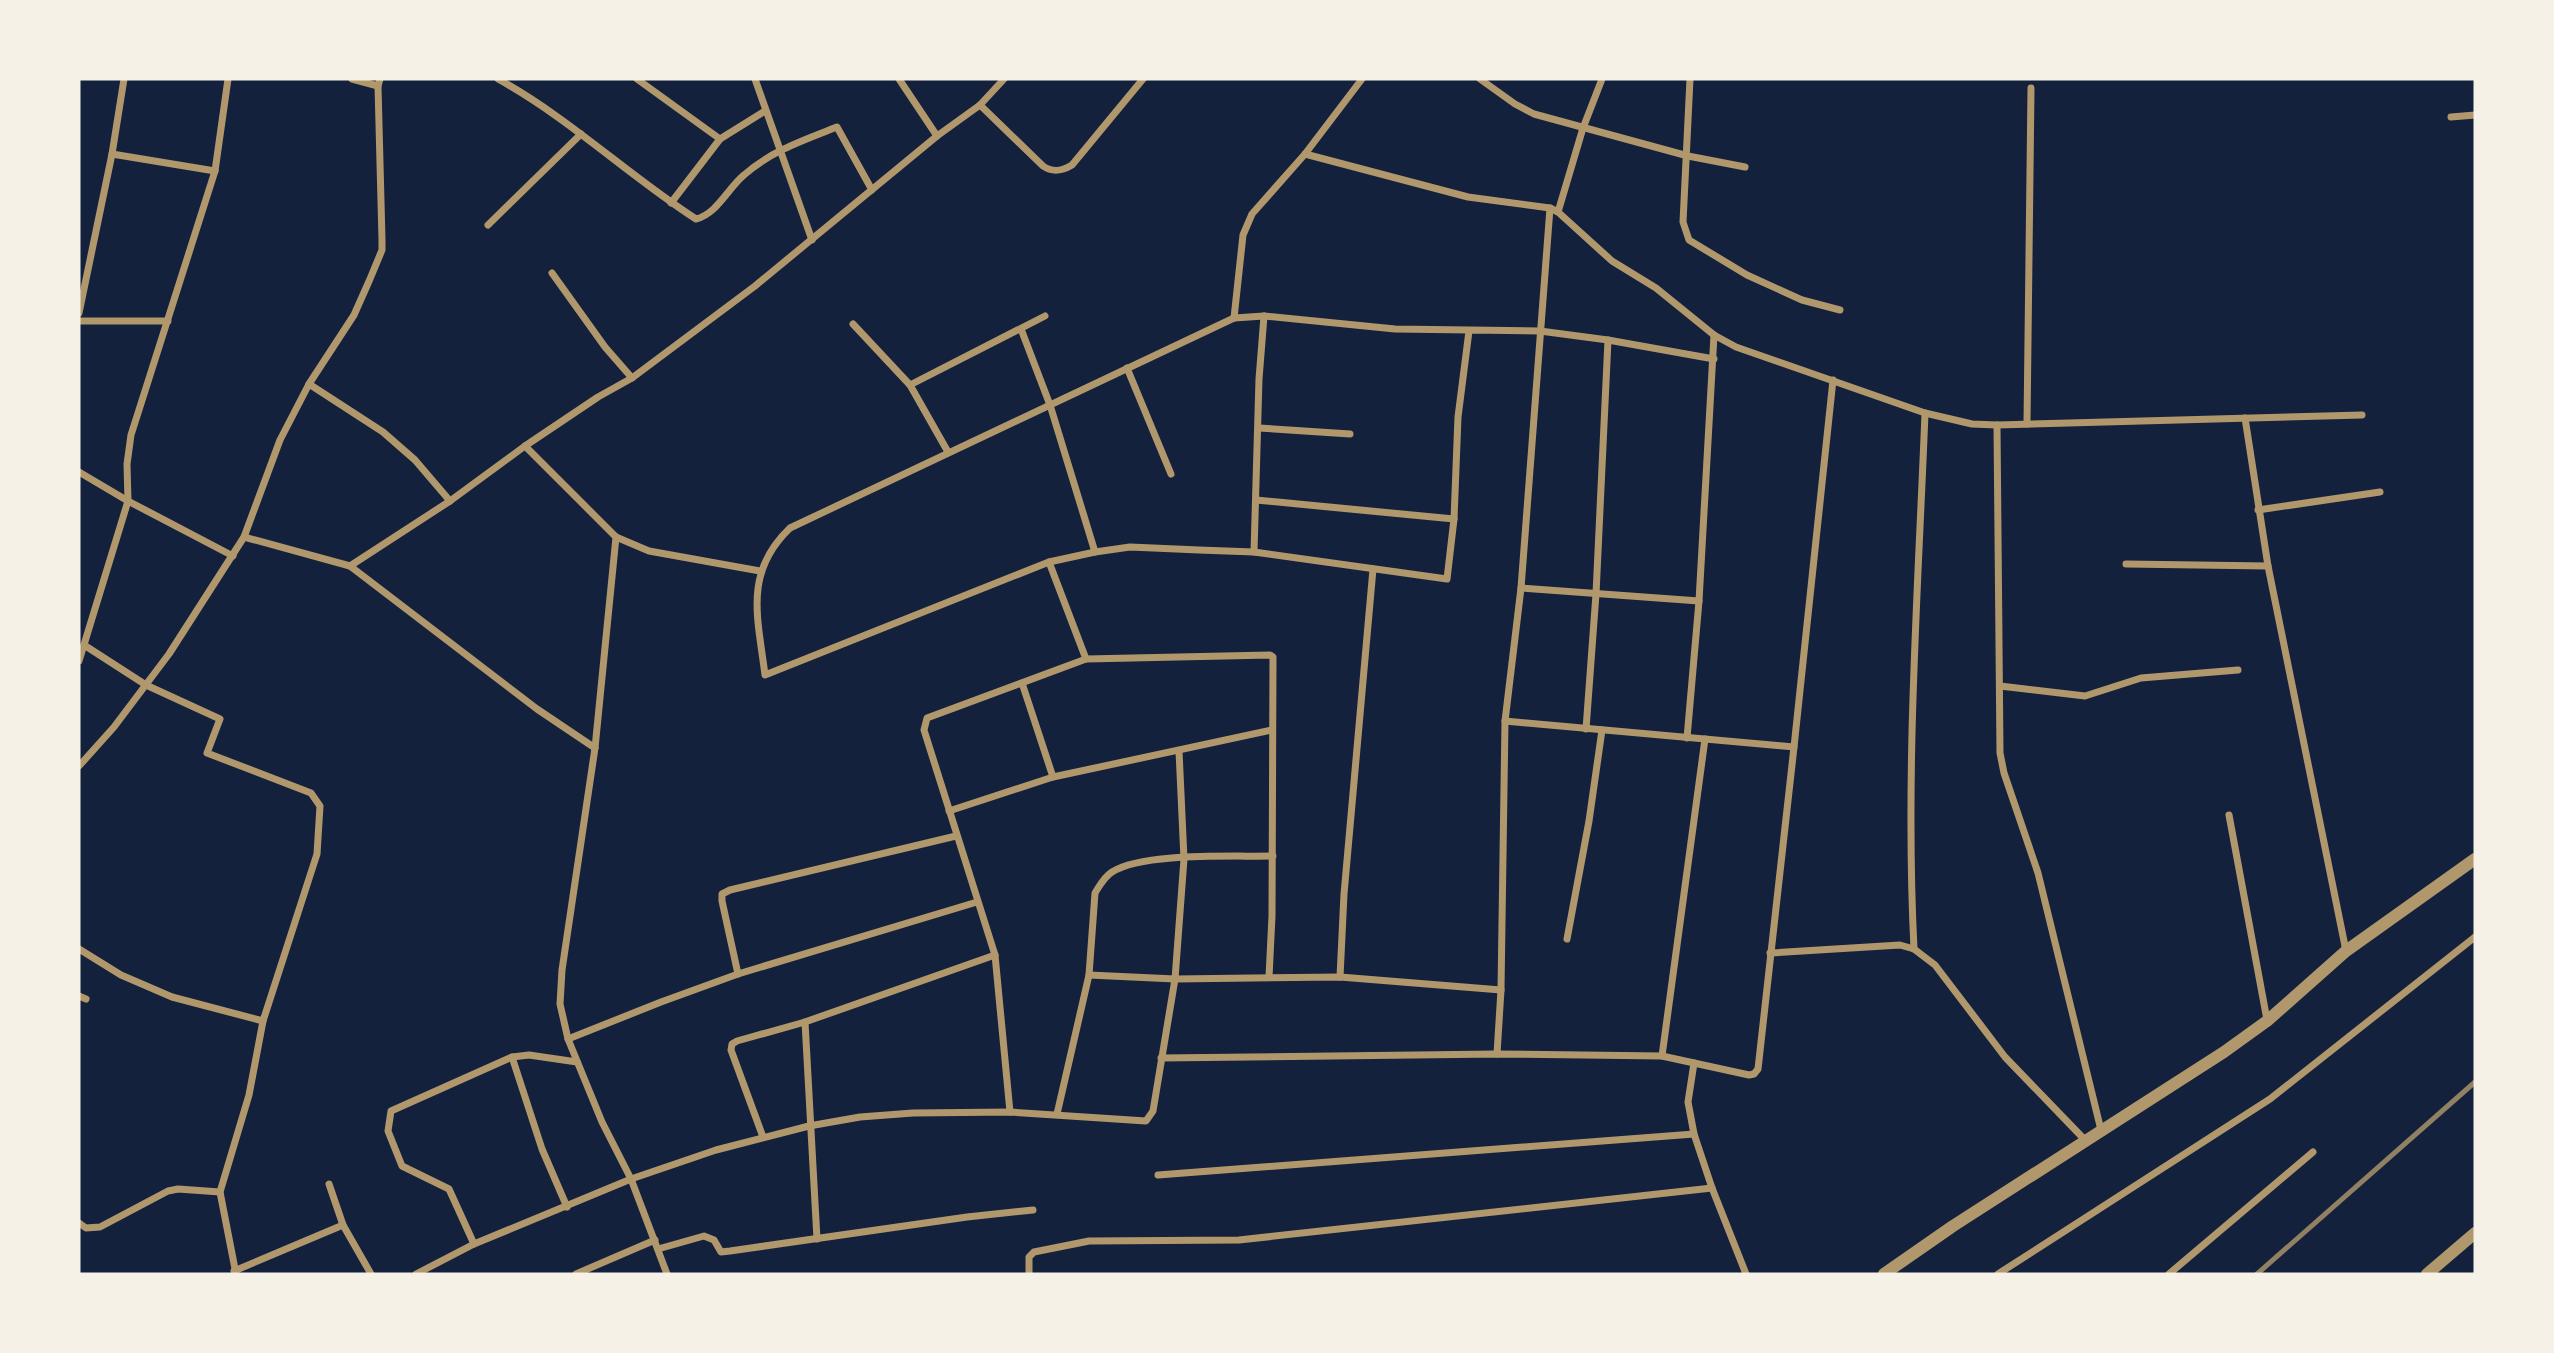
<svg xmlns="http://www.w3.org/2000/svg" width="2554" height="1353" viewBox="0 0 2554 1353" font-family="Ubuntu,sans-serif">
<rect width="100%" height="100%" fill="#14213d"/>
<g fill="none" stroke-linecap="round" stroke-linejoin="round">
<g stroke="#b1986c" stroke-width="7">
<path d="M352 79 378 86"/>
<path d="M498 79C569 118 628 175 696 219 717 214 728 188 744 175 771 151 804 140 837 127L872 190"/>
<path d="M637 79 720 139"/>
<path d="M755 79 812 240"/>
<path d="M899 79 937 136"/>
<path d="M1480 79 1515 104 1534 114 1688 156 1745 167"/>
<path d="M1690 79 1683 222 1689 240 1747 275 1802 300 1840 310"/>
<path d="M980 105 1043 166C1053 173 1062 171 1072 165L1143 79"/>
<path d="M2451 117 2475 115"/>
<path d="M112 154 215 171"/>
<path d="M1305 154 1468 197 1550 208 1558 212 1612 261 1656 288 1714 335 1736 347 1925 413 1972 424 1997 425 2362 415"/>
<path d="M671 203 720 139 765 111"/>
<path d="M1558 212 1583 128 1602 79"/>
<path d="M488 225 581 134"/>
<path d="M552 273 605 347 632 378"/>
<path d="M79 313 112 154 124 79"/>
<path d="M1234 318 1243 235 1252 214 1305 154 1362 79"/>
<path d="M79 321H168"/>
<path d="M853 324 910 385 948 452"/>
<path d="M1021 329 1050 405 1095 552"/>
<path d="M1469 331 1458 417 1454 519 1447 579 1254 552 1199 550 1130 547 1095 552 1049 562 765 675C758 618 743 573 790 528L1234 318 1264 316 1395 329 1540 331 1608 340 1714 359"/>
<path d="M1127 368 1171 474"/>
<path d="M309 384 383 432 415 460 450 501"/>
<path d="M910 385 1045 316"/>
<path d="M2245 418 2268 566 2346 951"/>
<path d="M2027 424 2031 88"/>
<path d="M1997 425 2000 753 2004 773 2038 873 2101 1130"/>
<path d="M1259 428 1350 434"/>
<path d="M525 446 616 537 649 551 760 571"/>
<path d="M79 472 128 501 233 556"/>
<path d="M1256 500 1454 519"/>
<path d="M2258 510 2380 492"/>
<path d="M244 537 350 566 537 709 595 748"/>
<path d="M616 537 595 748 562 970 560 1004 568 1039 602 1122 631 1179 667 1274"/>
<path d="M1254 552 1259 379 1264 316"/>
<path d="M1049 562 1086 659"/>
<path d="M2126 564 2268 566"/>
<path d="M350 566 450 501 525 446 598 397 632 378 755 286 937 136 980 105 1004 79"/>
<path d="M1521 588 1699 601"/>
<path d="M84 645 146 685 220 719 207 753 311 793 320 806 317 854 263 1021 249 1095 220 1192 236 1274"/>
<path d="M79 661 128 501 127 464 131 435 215 171 228 79"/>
<path d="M1022 683 1053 777"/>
<path d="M2000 686 2085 696 2141 678 2238 670"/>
<path d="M1505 721 1794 747 1833 380"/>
<path d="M1586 729 1596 594 1608 340"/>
<path d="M1687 738 1699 601 1714 335"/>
<path d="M79 766 114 727 169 654 244 537 280 440 309 384 354 315 370 279 382 250V240L378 86 380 79"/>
<path d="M949 811 1053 777 1272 730"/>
<path d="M2229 815 2267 1020"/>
<path d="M1567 939 1589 821 1602 730"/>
<path d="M79 949 121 975 172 997 263 1021"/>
<path d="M1914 949C1905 771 1918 592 1925 413"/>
<path d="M1770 953 1900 945 1914 949 1935 965 2005 1057 2085 1140"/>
<path d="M738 974 722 901V894L730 890 956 836"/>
<path d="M1089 975 1175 979 1340 977 1501 990"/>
<path d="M1340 977 1344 894 1373 569"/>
<path d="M79 996 86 999"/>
<path d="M805 1022 817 1239"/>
<path d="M568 1039 661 1002 738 974 977 902"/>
<path d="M1497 1054 1501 990 1505 721 1521 588 1550 208"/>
<path d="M1662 1056 1705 739"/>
<path d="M512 1057 542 1149 567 1207"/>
<path d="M1161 1058 1497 1054 1662 1056 1749 1075 1754 1074 1758 1069 1794 747"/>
<path d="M1010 1112 995 955 924 730 927 718 1086 659 1270 655 1273 657 1272 916 1269 977"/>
<path d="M1057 1114 1089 975 1095 893C1100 885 1104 877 1112 872 1143 852 1234 857 1273 856"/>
<path d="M1694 1134 1688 1102 1694 1063"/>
<path d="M763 1137 731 1050 732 1044 737 1041 805 1022 995 955"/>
<path d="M1158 1175 1694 1134 1712 1188 1746 1274"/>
<path d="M329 1184 343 1225 371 1274"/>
<path d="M79 1223 86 1228 100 1227 168 1191 178 1189 220 1192"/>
<path d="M474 1244 449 1189 402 1166 388 1131 391 1111 512 1057 529 1055 577 1062"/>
<path d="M658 1249 704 1236 714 1240 721 1252 730 1251 967 1217 1033 1210"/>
<path d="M234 1271 343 1225"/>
<path d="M416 1274 474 1244 631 1179 716 1150 809 1126 860 1117 913 1113 1010 1112 1146 1121 1153 1111 1175 979 1184 859 1179 751"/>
<path d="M576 1274 655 1240"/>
<path d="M1029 1274V1257L1034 1252 1089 1241 1239 1240 1712 1188"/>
<path d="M1998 1274 2270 1099 2475 937"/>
<path d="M2169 1274 2313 1152"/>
</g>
<g stroke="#b1986c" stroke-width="12">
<path d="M1884 1274 1953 1226 2224 1052 2267 1021 2346 951 2475 859"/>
<path d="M2427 1274 2475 1233"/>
</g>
<path stroke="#918062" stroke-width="5" d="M2257 1274 2475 1082"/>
</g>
<rect width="2554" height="1353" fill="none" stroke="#f6f1e7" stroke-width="161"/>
</svg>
